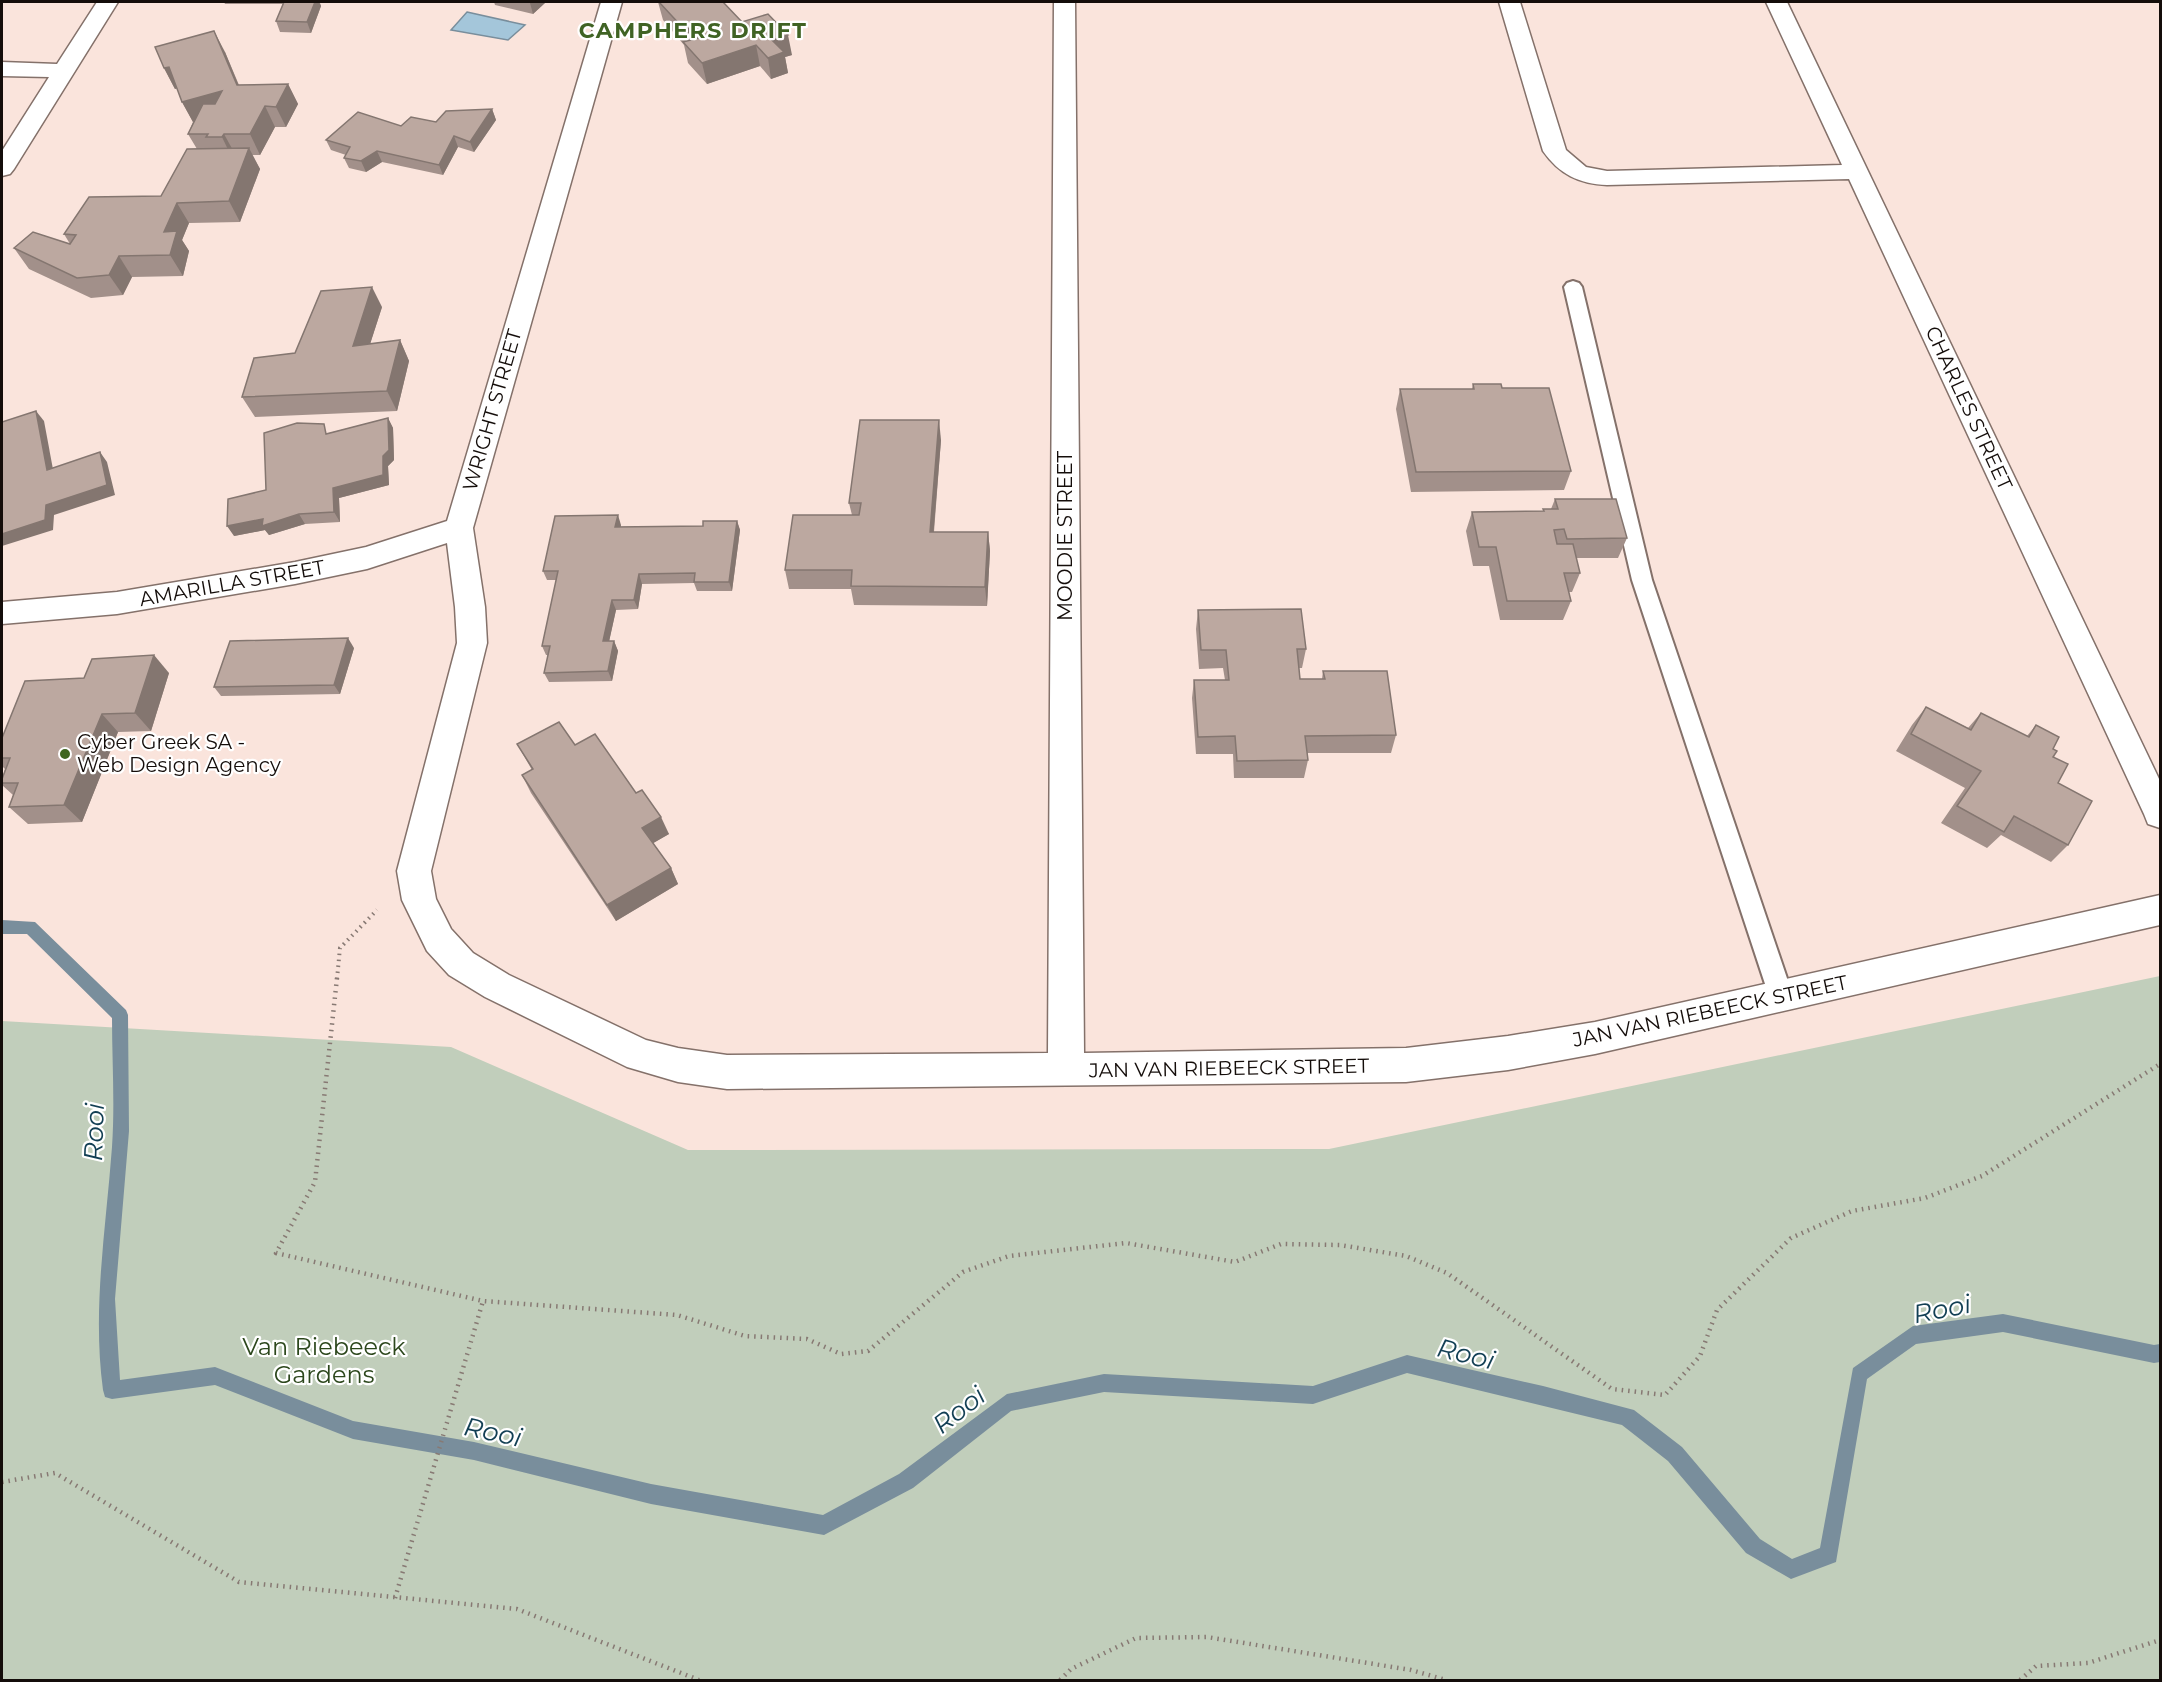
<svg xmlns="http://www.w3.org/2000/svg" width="2162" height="1682" viewBox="0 0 2162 1682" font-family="Montserrat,sans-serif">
<rect width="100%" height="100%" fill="#fae4dc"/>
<path fill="#c1cebb" d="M2160 976V1680H2V1021L451 1047 688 1150 1329 1149Z"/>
<path fill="#a4c6da" stroke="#798e9c" stroke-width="1.5" d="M467 12 525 25 508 40 451 30Z"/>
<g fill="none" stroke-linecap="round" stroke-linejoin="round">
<path fill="#798e9c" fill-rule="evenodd" d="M2 920 35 922 126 1010 128 1015 129 1131 115 1299 120 1380 215 1367 353 1421 474 1442 651 1484 823 1515 899 1474 1007 1394 1104 1374 1313 1386 1407 1355 1543 1386 1634 1410 1682 1447 1760 1539 1792 1559 1820 1548 1853 1368 1913 1326 2003 1314 2154 1345 2160 1344V1362L2154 1363 2003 1332 1916 1344 1867 1379 1836 1562 1791 1579 1746 1553 1668 1461 1622 1425 1407 1373 1313 1404 1104 1392 1011 1411 913 1488 824 1535 651 1504 474 1460 353 1439 215 1385 112 1399 105 1397 103 1390C92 1308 106 1229 112 1147 115 1104 112 1061 112 1018L27 934H2Z"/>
<g stroke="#84716a" stroke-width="4">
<path id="lane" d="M1573 281 1579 283 1582 287 1652 580 1793 996 1789 1004 1781 1007 1773 1004 1769 996 1632 580 1564 287 1567 283Z"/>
</g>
<g stroke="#84716a" stroke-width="3">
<g id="street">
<path d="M97 2H118L14 169 10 174 2 176V151L49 77 2 76V62L57 64Z"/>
<path d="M601 2H622L473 528 485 607 487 643 431 871 436 899 451 929 473 953 509 975 646 1040 678 1048 727 1055 1048 1053 1054 2H1075L1084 1053 1406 1048 1508 1036 1595 1022 2160 895V925L1595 1054 1508 1070 1406 1082 727 1089 678 1082 627 1067 485 997 449 975 427 951 402 900 397 871 457 643 455 607 447 543 367 569 295 584 117 614 2 624V602L117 592 295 562 366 547 447 521Z"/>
<path d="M1499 2H1520L1566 150 1586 167 1607 171 1842 165 1766 2H1787L2160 781V828L2148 824 2144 814 1849 179 1607 185C1579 184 1559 174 1543 151Z"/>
</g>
</g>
<path stroke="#877973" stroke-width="4" stroke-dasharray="1.5 4.5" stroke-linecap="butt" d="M337 979 340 948 377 910"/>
<g stroke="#877973" stroke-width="4.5" stroke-dasharray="1.5 5" stroke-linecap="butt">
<path d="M337 978 315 1182 276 1253 483 1301 677 1315 745 1336 807 1339 841 1354 868 1351 963 1272 1009 1256 1126 1243 1235 1262 1281 1244 1340 1245 1406 1256 1447 1273 1612 1389 1665 1395 1700 1356 1717 1310 1791 1238 1852 1211 1925 1198 1982 1176 2160 1064"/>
<path d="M2 1482 55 1473 239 1582 517 1609 699 1680"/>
<path d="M395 1598 483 1301"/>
<path d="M1060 1680 1071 1669 1136 1638 1207 1637 1411 1670 1446 1680"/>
<path d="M2020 1680 2036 1666 2088 1663 2160 1640"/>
</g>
<use href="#lane" fill="#fff" fill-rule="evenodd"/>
<use href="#street" fill="#fff" fill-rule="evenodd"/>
</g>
<g fill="#a2908a">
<path d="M224 2H348V3H320L321 6 311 33 280 32 276 21 283 4H225Z"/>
<path d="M494 2H546L533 14 495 5Z"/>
<path d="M658 2H723L742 22 792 55 785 57 788 73 771 79 760 66 707 84 688 63 684 45 663 20Z"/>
<path d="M225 52 239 85 288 84 298 104 286 127H275L260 155H252L260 169 240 222 189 223 182 240 189 251 183 276 132 277 123 295 91 298 29 269 14 248 70 244 64 234 161 196 197 149 188 134 193 122 182 102 177 88 175 89 164 68Z"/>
<path d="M492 109 496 120 474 152 458 147 443 175 382 162 366 172 349 168 344 158 346 155 331 150 326 140 401 126 436 122Z"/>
<path d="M382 307 370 344 400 340 409 361 397 411 255 417 242 397 295 353Z"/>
<path d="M1473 384 1502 388 1571 471 1564 490 1411 492 1396 409 1400 389H1472Z"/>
<path d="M388 418 393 428 394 460 388 466 389 485 339 498 340 522 305 524 269 535 265 530 234 536 266 490 329 433Z"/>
<path d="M941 440 934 532H988L990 551 987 606 854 605 851 589H789L785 570 852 515 849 503Z"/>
<path d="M1555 499 1627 538 1618 558H1576L1580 573 1572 592H1569L1571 601 1563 620H1500L1489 566H1473L1466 531 1472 512 1543 511V509H1551Z"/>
<path d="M737 521 740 530 732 591H697L694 583 642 584 638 609 616 610 609 641H614L618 651 612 681 549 682 544 673 548 655H546L542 646 556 580H547L543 571 621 525V527L703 526Z"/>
<path d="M1198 610 1306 649 1302 668H1299L1300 679H1322L1323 671 1396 735 1391 753H1307L1308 760 1304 778H1234L1233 754H1196L1192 698 1194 680H1225L1223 668 1199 669 1196 629Z"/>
<path d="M354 648 340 694 221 696 214 687Z"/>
<path d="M169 673 151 731 118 732 82 822 28 824 9 807 13 795 2 785V779L5 769 2 766V738L84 678Z"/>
<path d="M1926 707 1968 728 1981 713 2027 736 2036 725 2053 749 2068 845 2051 862 2001 835 1987 848 1941 823 1965 788 1896 751 1912 725Z"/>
<path d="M517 744 575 745 636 793 669 834 653 843 671 868 678 884 616 921 531 793 522 775 532 770Z"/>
</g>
<g fill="#847670">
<path d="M315 2H319L321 6 311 33 307 22Z"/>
<path d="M532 2H546L533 14 530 3Z"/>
<path d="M689 28 693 48 688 47 684 29Z"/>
<path d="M214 31 225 52 247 106 237 85Z"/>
<path d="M788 35 792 55 785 57 788 73 771 79 768 58 772 40Z"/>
<path d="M756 45 760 66 707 84 702 63Z"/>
<path d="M169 67 180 87 175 89 164 68Z"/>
<path d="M288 84 298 104 286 127 276 107Z"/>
<path d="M222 91 233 111 193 122 182 102Z"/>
<path d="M265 106 275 127 260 155 250 134Z"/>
<path d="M492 109 496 120 474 152 470 142Z"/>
<path d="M224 134 235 154 232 158 222 137Z"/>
<path d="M454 136 458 147 443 175 439 165Z"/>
<path d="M249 148 260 169 240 222 229 201Z"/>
<path d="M377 151 382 162 366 172 361 161Z"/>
<path d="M177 203 189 223 182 240 189 251 183 276 170 255 164 232Z"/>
<path d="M119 256 132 277 123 295 109 275Z"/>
<path d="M372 287 382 307 363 366 353 346Z"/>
<path d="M400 340 409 361 397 411 387 391Z"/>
<path d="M36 411 44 421 55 480 47 470Z"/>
<path d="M388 418 393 428 394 460 388 466 389 485 339 498 340 522 334 512 333 488 383 456Z"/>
<path d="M939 420 941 440 932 551 930 532Z"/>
<path d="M100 452 107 462 115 495 54 515 53 530 2 546V534L46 505Z"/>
<path d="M299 514 305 524 269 535 265 530 234 536 227 526 263 519Z"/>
<path d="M618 515 621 525 619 537 615 527Z"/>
<path d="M737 521 740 530 732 591 729 582Z"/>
<path d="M988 532 990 551 987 606 985 587Z"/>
<path d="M639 574 642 584 638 609 634 600Z"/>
<path d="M612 600 616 610 607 651 603 641Z"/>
<path d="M348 638 354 648 340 694 334 685Z"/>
<path d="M614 641 618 651 612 681 608 671Z"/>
<path d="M154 655 169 673 151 731 135 713Z"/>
<path d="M102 714 118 732 82 822 64 805Z"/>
<path d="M661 817 669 834 650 845 642 828Z"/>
<path d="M671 868 678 884 616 921 607 905Z"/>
</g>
<g fill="#bca8a0" stroke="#847670" stroke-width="1.5">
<path d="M284 2H315L307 22 276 21Z"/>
<path d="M659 2H723L742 22 768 14 788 35 772 40 784 52 768 58 756 45 702 63 683 42 698 38 689 28 684 29Z"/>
<path d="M214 31 237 85 288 84 276 107 265 106 250 134H224L222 137H206L208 134H188L203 104H215L222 91 182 102 169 67 164 68 155 47Z"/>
<path d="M492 109 470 142 454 136 439 165 377 151 361 161 344 158 350 147 326 140 358 112 401 126 411 117 436 122 446 111Z"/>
<path d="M249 148 229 201 177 203 164 232 177 231 170 255 119 256 109 275 77 278 14 248 33 232 70 244 76 235 64 234 89 197 161 196 187 149Z"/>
<path d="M372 287 353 346 400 340 387 391 242 397 254 358 295 353 321 291Z"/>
<path d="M1473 384H1501L1502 388H1549L1571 471 1416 472 1400 389H1474Z"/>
<path d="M36 411 47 470 100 452 107 485 46 505 45 520 2 534V422Z"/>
<path d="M388 418 389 450 383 456V475L333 488 334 512 299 514 262 526 263 519 227 526 228 499 266 490 264 433 297 423 324 424 326 434Z"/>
<path d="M860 420H939L930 532H988L985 587 851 586 852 570H785L793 515H859L861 503H849Z"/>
<path d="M1555 499H1616L1627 538 1567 539 1564 529 1554 530 1557 544H1573L1580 573H1564L1571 601H1507L1496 547H1479L1472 512 1544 511 1543 509H1558Z"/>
<path d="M618 515 615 527 703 526V521H737L729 582H694L695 573 639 574 634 600H612L603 641H614L608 671 544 673 550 646H542L558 571H543L555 516Z"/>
<path d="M1301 609 1306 649H1297L1300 679H1325L1323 671H1387L1396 735 1305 736 1308 760 1237 761 1235 736 1198 737 1194 680H1229L1226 650H1201L1198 610Z"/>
<path d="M348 638 334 685 214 687 230 641Z"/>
<path d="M154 655 135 713 102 714 64 805 9 807 18 783H2V779L10 758H2V738L25 681 84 678 92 659Z"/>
<path d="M1926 707 1971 730 1981 713 2029 737 2036 725 2059 737 2053 749 2057 751 2053 757 2068 764 2058 783 2092 801 2068 845 2014 816 2004 832 1957 806 1981 771 1911 734Z"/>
<path d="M559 722 575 745 595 734 636 793 642 790 661 817 642 828 671 868 607 905 522 775 533 769 517 744Z"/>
</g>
<circle fill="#3e651f" stroke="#fff" stroke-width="2" cx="65" cy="754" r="6"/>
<g text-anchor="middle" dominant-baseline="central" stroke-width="4.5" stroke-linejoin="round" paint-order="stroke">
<g font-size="20" fill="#140d0a" stroke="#fff">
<text transform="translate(1969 408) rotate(65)">CHARLES STREET</text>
<text transform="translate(492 410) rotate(-74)">WRIGHT STREET</text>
<text transform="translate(1065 536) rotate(-90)">MOODIE STREET</text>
<text transform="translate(232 583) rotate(-10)">AMARILLA STREET</text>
<text transform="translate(1710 1011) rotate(-12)">JAN VAN RIEBEECK STREET</text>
<text transform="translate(1229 1068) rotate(-1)">JAN VAN RIEBEECK STREET</text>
</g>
<g font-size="20" fill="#140d0a" stroke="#fff" text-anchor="start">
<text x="77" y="742">Cyber Greek SA -<tspan x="77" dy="23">Web Design Agency</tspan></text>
</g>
<g font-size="22" font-weight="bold" letter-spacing="1.5" fill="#406324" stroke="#fff">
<text x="693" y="30">CAMPHERS DRIFT</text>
</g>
<g font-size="24" fill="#2c471c" stroke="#fff">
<text x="324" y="1346">Van Riebeeck<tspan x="324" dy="28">Gardens</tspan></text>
</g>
<g font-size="26" font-style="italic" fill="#123f54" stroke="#fff">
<text transform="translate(94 1132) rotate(-88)">Rooi</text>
<text transform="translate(1942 1309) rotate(-11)">Rooi</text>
<text transform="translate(1466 1354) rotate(14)">Rooi</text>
<text transform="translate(959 1410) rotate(-38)">Rooi</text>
<text transform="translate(493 1432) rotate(12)">Rooi</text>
</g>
</g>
<rect width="2162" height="1682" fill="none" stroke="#140d0a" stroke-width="6"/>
</svg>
